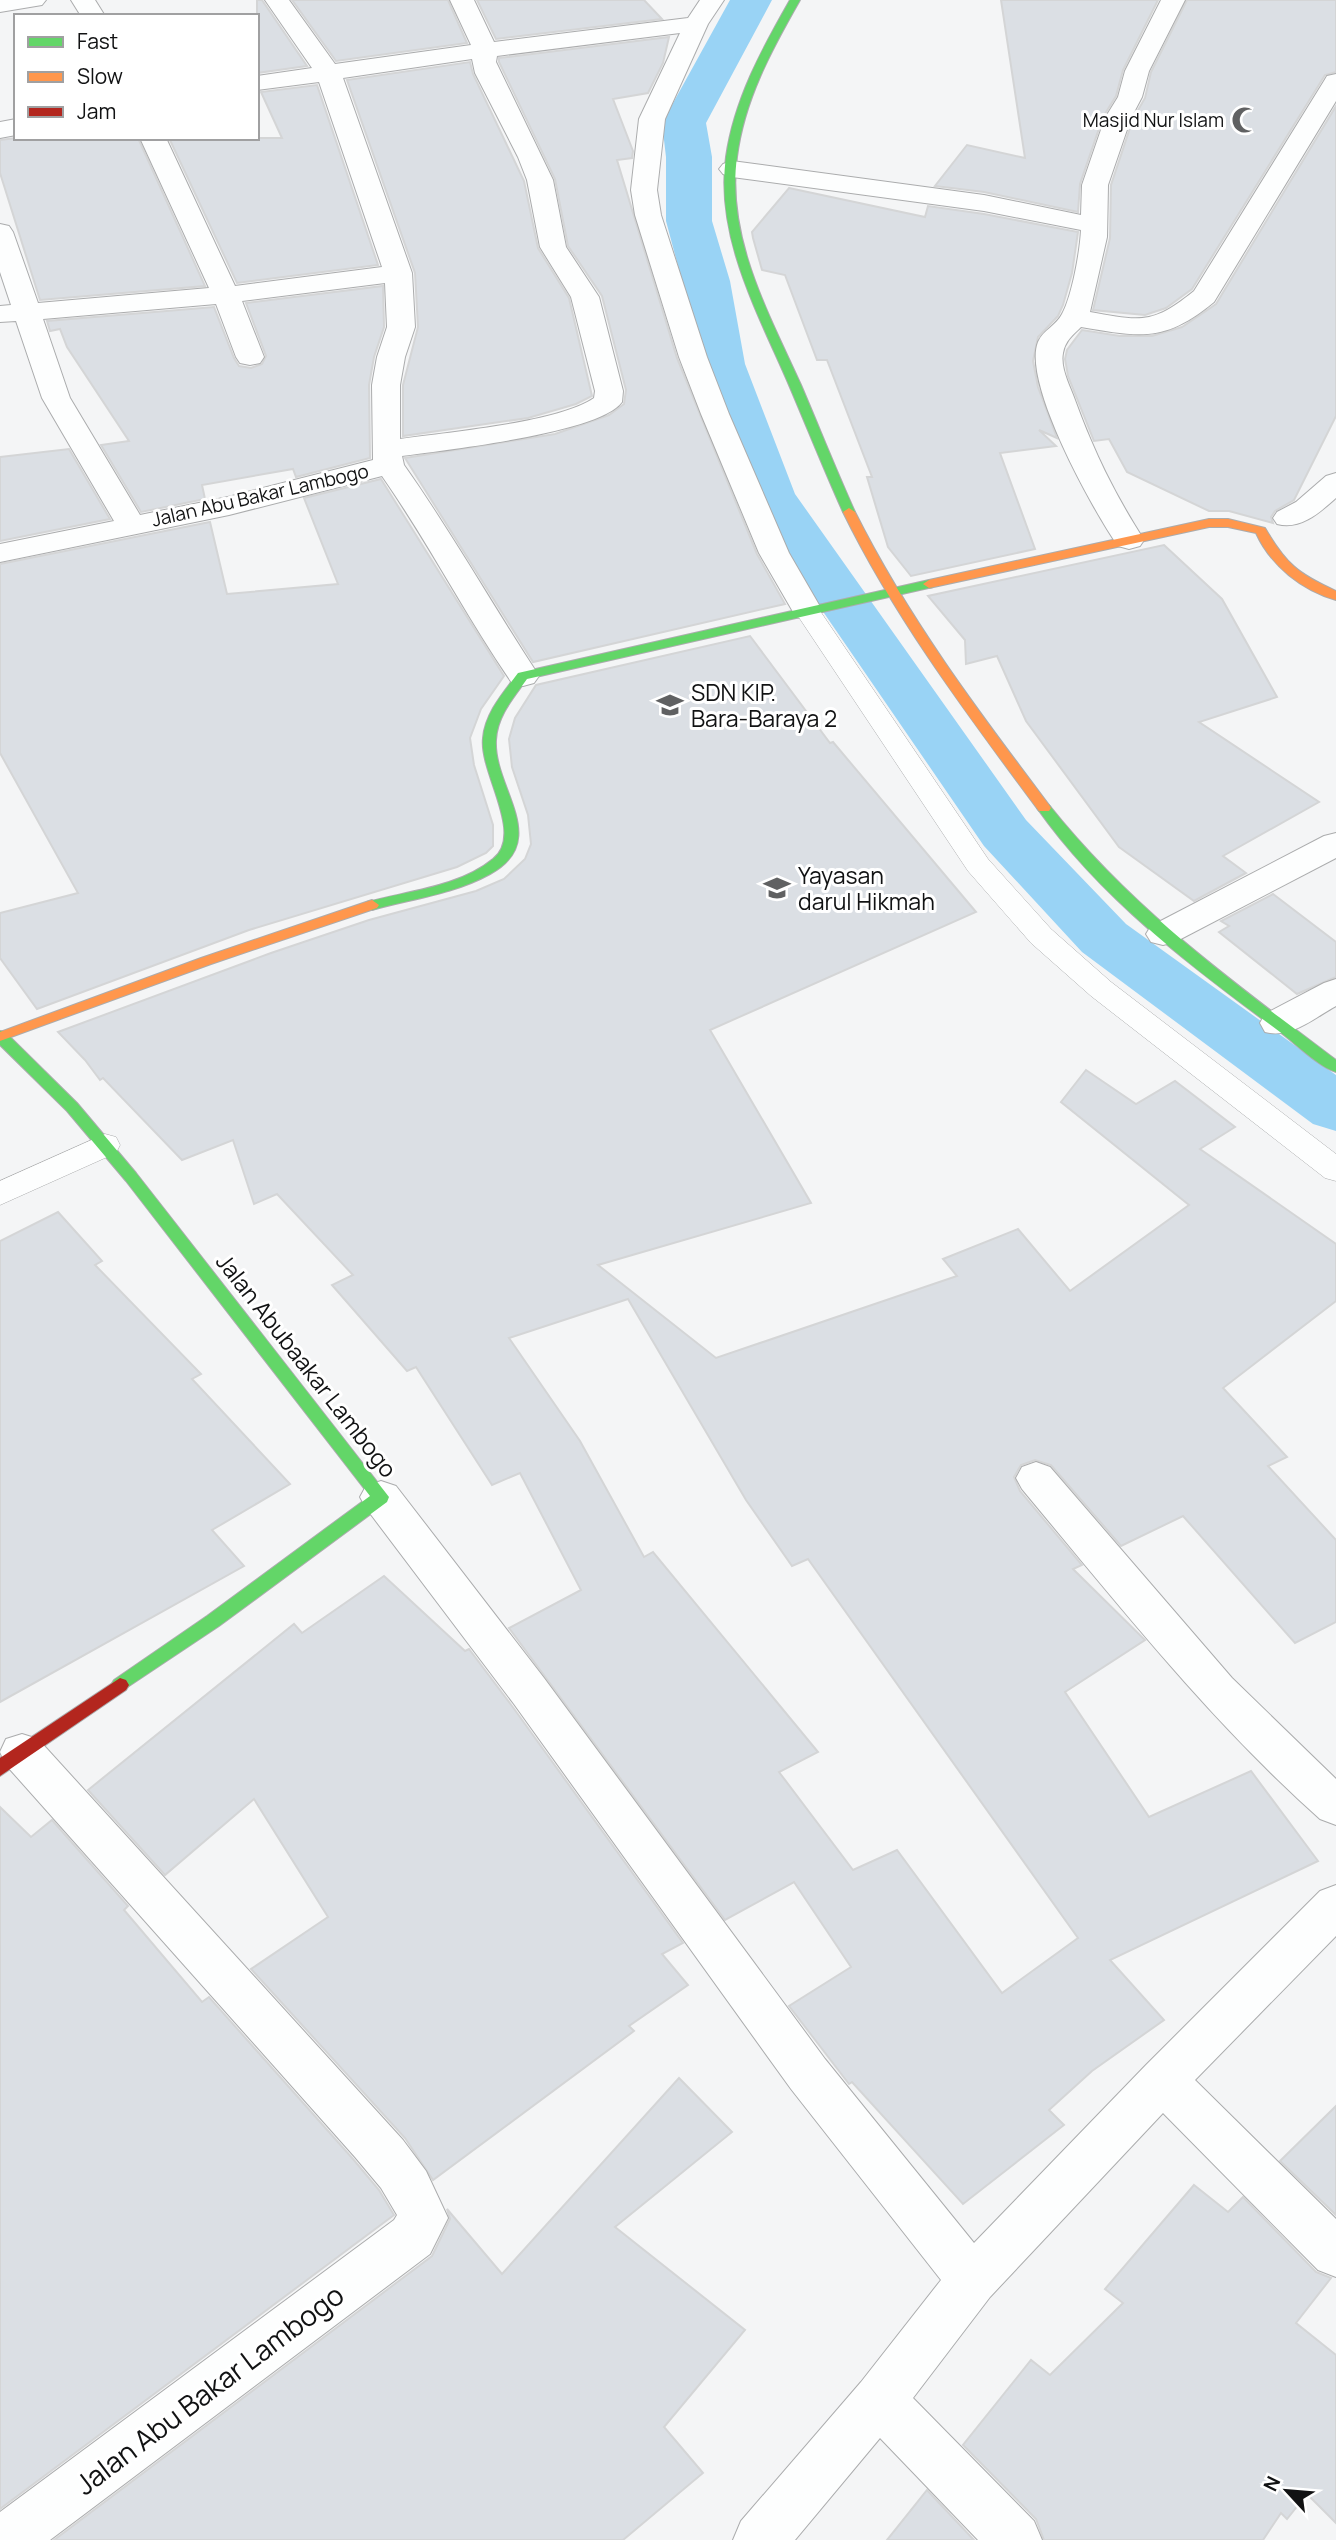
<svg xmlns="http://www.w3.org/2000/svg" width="1336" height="2540" viewBox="0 0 1336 2540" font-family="Manrope,sans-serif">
<rect width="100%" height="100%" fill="#f4f5f6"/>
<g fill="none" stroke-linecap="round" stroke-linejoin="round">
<path fill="#99d3f5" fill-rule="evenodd" d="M730 0H772L706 123 712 157V221L730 281 745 364 795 494 1026 820 1126 924 1336 1075V1131L1313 1124 1082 952 984 846 743 495 695 364 682 281 666 221V157L662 123Z"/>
</g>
<g fill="#dbdfe4" stroke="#d4d5d6" stroke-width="2" fill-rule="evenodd">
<path d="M257 0H262L307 66 257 73Z"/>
<path d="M292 0H448L467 43 336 61Z"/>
<path d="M477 0H644L662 19 496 39Z"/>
<path d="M1001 0H1158L1123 70 1116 96 1103 117 1080 184 1078 212 984 192 935 186 967 145 1025 158Z"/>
<path d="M1187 0H1336V72L1325 75 1192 289 1166 308 1145 315 1093 310 1110 238 1111 185 1133 119 1145 98 1151 72Z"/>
<path d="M669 37 663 63 648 93 613 99 633 151 632 158 617 160 677 358 757 554 785 604 533 662 405 458 555 434 609 415 624 404 626 390 602 296 568 246 555 179 499 62V58Z"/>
<path d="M470 62 473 74 524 181 538 248 569 298 592 396 576 404 528 418 403 436V385L418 327 415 273 347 80Z"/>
<path d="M317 85 378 265 237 283 169 138H282L261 92Z"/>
<path d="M1336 106V416L1294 500 1275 511 1271 517 1273 523 1229 511H1209L1127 472 1109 439 1094 441 1068 376 1065 359 1067 350 1082 330 1120 336H1152L1182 327 1216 304Z"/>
<path d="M16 138H138L205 286 40 300 0 173V140Z"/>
<path d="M789 188 925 217 928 206 984 214 1078 232 1072 273 1063 305 1058 316 1038 337 1033 361 1038 387 1057 438 1039 430 1056 446 1000 453 1035 549 911 576 888 547 867 477H872L827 360H817L785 275 762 270 753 238 752 232Z"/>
<path d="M383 286 384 327 374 357 369 385 370 458 296 477 293 469 202 485 205 499 141 512 101 445 129 441 67 347 60 329 50 331 47 321 214 307 234 358 239 366 251 368 262 364 266 356 246 303Z"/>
<path d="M69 449 110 519 0 541V457Z"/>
<path d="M381 479 504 676 481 709 470 738 474 765 493 825V846L486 853 457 867 249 930 37 1009 0 958V913L78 893 0 753V564L210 522 227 594 338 584 304 498Z"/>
<path d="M1164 545 1222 599 1277 697 1199 722 1319 802 1223 856 1246 873 1194 901 1119 847 1026 721 997 656 966 664 965 640 928 596Z"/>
<path d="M750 636 830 743 833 742 976 912 710 1030 811 1203 598 1265 716 1358 957 1276 943 1259 1018 1229 1070 1291 1189 1205 1061 1102 1086 1070 1136 1104 1175 1081 1235 1127 1200 1149 1336 1244V1301L1223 1388 1287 1457 1268 1466 1336 1540V1622L1295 1643 1183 1516 1121 1546 1051 1465 1035 1460 1021 1465 1014 1477 1020 1491 1082 1565 1073 1569 1145 1640 1065 1692 1149 1817 1251 1771 1318 1861 1110 1960 1164 2020 1092 2071 1049 2110 1064 2125 963 2204 852 2082 849 2084 789 2006 851 1967 794 1882 725 1920 509 1628 581 1590 520 1473 492 1485 416 1367 407 1371 332 1285 353 1275 277 1194 254 1204 233 1140 182 1160 103 1078 100 1080 85 1060 58 1032 271 953 369 920 476 891 504 879 525 859 531 844 528 815 512 767 509 739 515 718 536 685ZM628 1299 746 1500 792 1566 808 1559 1078 1938 1002 1993 897 1850 853 1870 779 1772 818 1752 653 1552 644 1557 580 1441 509 1338Z"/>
<path d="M1273 894 1336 942V977L1297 994 1219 932 1229 926 1221 921Z"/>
<path d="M58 1212 102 1261 95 1265 201 1374 192 1379 290 1484 212 1530 244 1566 0 1702V1241Z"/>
<path d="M384 1576 465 1651 469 1649 512 1706 683 1943 662 1954 688 1985 629 2026 634 2031 433 2180 405 2138 251 1969 328 1917 254 1799 165 1875 88 1790 294 1624 302 1633Z"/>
<path d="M0 1807 31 1837 52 1820 128 1906 124 1910 202 2002 209 1997 353 2159 379 2190 394 2215 0 2509Z"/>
<path d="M679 2078 732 2132 615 2227 745 2330 664 2427 703 2473 623 2540H54L432 2256 450 2219 447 2209 502 2274Z"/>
<path d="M1336 2106V2215L1280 2161Z"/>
<path d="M1194 2185 1228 2212 1243 2197 1316 2272 1331 2278 1296 2323 1336 2355V2523L1307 2494 1287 2519 1281 2513 1263 2540H1044L1036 2519 963 2445 1031 2360 1050 2375 1123 2303 1105 2289Z"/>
<path d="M927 2490 974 2540H887Z"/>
</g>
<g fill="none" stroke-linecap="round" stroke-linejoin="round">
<g stroke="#abacad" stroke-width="1">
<g id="lane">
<path d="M807 602 816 605 988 859 1051 929 1111 982 1336 1154V1181L1325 1178 1091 996 1031 943 968 871 794 610 798 605Z"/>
<path d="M105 1134 116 1137 120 1145 116 1153 0 1205V1181Z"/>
</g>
</g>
<g stroke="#abacad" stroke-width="2">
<g id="street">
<path d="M0 0H46L42 5 0 12Z"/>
<path d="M71 0H95L105 16H81Z"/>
<path d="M265 0H289L335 64 471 45 450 0H474L494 42 688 18 700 0H724L708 24 665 119 657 190 661 215 707 357 729 414 789 553 822 610 818 617 807 619 796 617 759 553 701 414 679 357 635 215 631 190 639 119 680 33 497 56 496 62 553 180 566 247 599 297 623 391 622 402C601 433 444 450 402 456L404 465C452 533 493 606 539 676L534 683 523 686 512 683C465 615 429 543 382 476L229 515 0 562V544L114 521 42 398 16 321 0 322V306L11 305 0 272V224L9 226 13 232 38 303 209 288 140 138H166L235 286 382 267 319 82 257 90V76L312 68ZM472 59 475 73 518 157 527 180 540 247 571 297 595 391 594 398C557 423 448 432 400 439V385L405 357 415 327 412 273 343 78ZM385 283 387 327 377 357 372 385 373 460 228 497 140 515 70 398 43 319 216 304 236 357 240 363 250 365 260 363 264 357 242 301Z"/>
<path d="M1161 0H1185L1149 71 1142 97 1131 118 1108 185 1107 237 1090 312C1141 321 1152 325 1194 291L1324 81 1327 76 1336 74V101L1214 302C1164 343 1141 337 1081 327 1073 335 1065 341 1063 353 1060 368 1070 386 1075 400 1094 452 1114 493 1144 540L1140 546 1129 549 1118 546C1093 510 1022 383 1038 342 1043 330 1057 325 1062 314 1072 296 1080 251 1081 230L984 211 732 177 723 174 719 169 723 164 732 161 984 195 1081 215 1082 185 1105 118 1118 97 1125 71Z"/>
<path d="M16 119V135L0 138V122Z"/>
<path d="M1336 473V498C1319 513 1301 530 1277 524L1273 518 1277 512 1296 502 1326 476Z"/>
<path d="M1336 833V858L1175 942 1163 945 1151 942 1146 934 1151 926 1324 836Z"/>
<path d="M1336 979V1006C1314 1018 1291 1039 1265 1032L1260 1023 1265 1014 1324 983Z"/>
<path d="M1036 1462 1050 1467 1232 1678 1336 1779V1825L1320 1819C1209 1720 1117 1603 1022 1489L1016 1478 1022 1467Z"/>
<path d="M381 1481 396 1486 544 1678 825 2059 974 2243 1146 2065 1320 1891 1336 1885V1936L1195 2080 1336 2219V2277L1318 2270 1163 2113 990 2297 913 2398 1034 2521 1042 2540H978L880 2438 795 2540H733L741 2521 861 2382 941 2280 791 2089 514 1704 366 1508 360 1497 366 1486Z"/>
<path d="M22 1734 38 1739 403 2140 426 2171 448 2218 430 2254 50 2540H0V2512L394 2220 397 2215 381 2188 355 2157 6 1765 0 1752 6 1739Z"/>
</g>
</g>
<g stroke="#abacad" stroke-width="2">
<g id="fast">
<path d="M790 0H800C772 49 744 100 737 157 726 238 769 314 801 385 819 427 836 470 855 512L849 516 843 512C824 470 807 427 789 385 758 313 715 237 726 157 734 100 762 49 790 0Z"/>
<path d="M929 580 933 581V587L527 679C514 697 497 716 496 740 493 788 552 840 490 874 454 894 411 899 372 910L365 905 367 902C408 891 459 887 493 859 525 834 479 773 483 738 485 713 504 692 518 673Z"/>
<path d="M1044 804 1049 805C1132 909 1230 980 1336 1060V1072C1319 1067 1295 1043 1280 1032 1192 967 1101 899 1037 808Z"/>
<path d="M0 1031 5 1032 77 1103 136 1173 389 1497 387 1502 219 1626 120 1692 114 1690 111 1685 114 1680 207 1616 370 1496 126 1181 67 1111 0 1045Z"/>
</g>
</g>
<g stroke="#abacad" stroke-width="2">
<g id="slow">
<path d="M849 508 855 512C908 618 978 711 1049 805L1051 808 1049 811H1039C968 715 896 620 843 512Z"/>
<path d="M1209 519H1228L1265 528C1286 564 1298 574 1336 591V600C1302 590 1271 566 1256 533L1228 527H1209L929 588 923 584 929 580Z"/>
<path d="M372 900 379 905 377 908 211 964 0 1041V1032L201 958Z"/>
</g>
</g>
<g stroke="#abacad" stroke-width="2">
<path id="jam" d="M120 1678 126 1680 129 1685 126 1690 0 1776V1758Z"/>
</g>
<use href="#lane" fill="#fdfefe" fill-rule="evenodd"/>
<use href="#street" fill="#fdfefe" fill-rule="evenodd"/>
<use href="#fast" fill="#63d668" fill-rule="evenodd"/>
<use href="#slow" fill="#ff974d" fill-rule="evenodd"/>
<use href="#jam" fill="#b3261e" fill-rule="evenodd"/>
</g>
<defs>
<g id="mosque-bare" transform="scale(2.1)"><path d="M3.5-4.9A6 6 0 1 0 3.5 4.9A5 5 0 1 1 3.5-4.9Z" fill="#606162" stroke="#fff" stroke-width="2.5" paint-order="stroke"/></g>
<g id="school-bare" transform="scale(2.1)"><path d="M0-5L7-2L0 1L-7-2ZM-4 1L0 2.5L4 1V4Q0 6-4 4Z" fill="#606162" stroke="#fff" stroke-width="2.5" paint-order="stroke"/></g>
</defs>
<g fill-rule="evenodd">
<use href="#mosque-bare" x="1245" y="120"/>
<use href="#school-bare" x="670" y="705"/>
<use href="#school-bare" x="777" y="888"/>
</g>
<g text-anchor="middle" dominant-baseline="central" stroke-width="6" stroke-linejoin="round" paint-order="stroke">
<g font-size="19" fill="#111213" stroke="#fff" text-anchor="end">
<text x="1224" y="120">Masjid Nur Islam</text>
</g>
<g font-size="19" fill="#111213" stroke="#fff">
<text transform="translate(260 495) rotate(-13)">Jalan Abu Bakar Lambogo</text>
</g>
<g font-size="23" fill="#111213" stroke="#fff" text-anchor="start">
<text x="691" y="692">SDN KIP.<tspan x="691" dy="26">Bara-Baraya 2</tspan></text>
<text x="798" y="875">Yayasan<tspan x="798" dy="26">darul Hikmah</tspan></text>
</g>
<g font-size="23" fill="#111213" stroke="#fff">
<text transform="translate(307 1365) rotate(52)">Jalan Abubaakar Lambogo</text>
</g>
<g font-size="28" fill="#111213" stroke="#fff">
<text transform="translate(209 2389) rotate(-37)">Jalan Abu Bakar Lambogo</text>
</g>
</g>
<rect x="14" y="14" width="245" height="126" fill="#ffffff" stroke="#a0a0a1" stroke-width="2"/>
<rect x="28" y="37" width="35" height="10" fill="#63d668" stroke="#a0a0a1" stroke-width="2"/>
<text x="77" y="49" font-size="21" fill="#111213">Fast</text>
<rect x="28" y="72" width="35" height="10" fill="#ff974d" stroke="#a0a0a1" stroke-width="2"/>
<text x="77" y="84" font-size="21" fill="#111213">Slow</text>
<rect x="28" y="107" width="35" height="10" fill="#b3261e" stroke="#a0a0a1" stroke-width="2"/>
<text x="77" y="119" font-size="21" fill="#111213">Jam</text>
<g transform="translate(1287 2491) rotate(296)" stroke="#ffffff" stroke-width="5" paint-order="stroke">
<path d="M0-5L12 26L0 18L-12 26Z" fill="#111213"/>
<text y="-10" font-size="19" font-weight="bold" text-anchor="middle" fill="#111213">N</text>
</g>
</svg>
